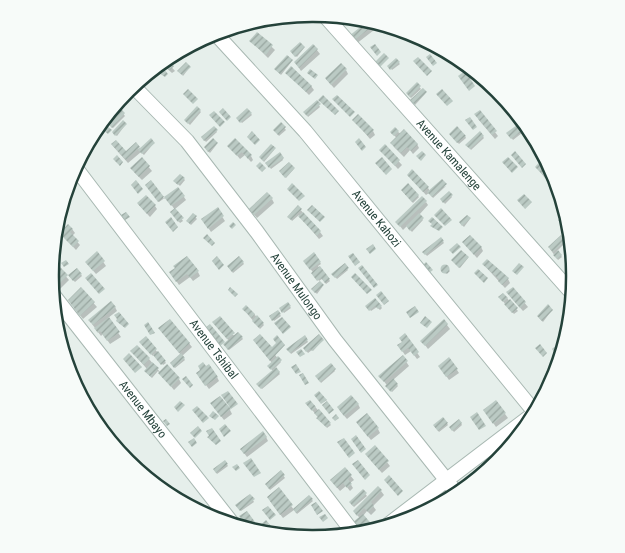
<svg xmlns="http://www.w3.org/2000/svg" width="625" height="553" viewBox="0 0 625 553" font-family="'Roboto Condensed',sans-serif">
<defs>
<pattern id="building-hatch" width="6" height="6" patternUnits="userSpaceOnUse" patternTransform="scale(1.25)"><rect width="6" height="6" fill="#bbcac4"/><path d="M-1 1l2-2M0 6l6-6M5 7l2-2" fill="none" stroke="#98a6a0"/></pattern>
</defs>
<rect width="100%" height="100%" fill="#e6efeb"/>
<g fill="#0003">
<path d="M365 24 378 27 356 44 351 36Z"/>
<path d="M257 33 275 50 268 58 251 41Z"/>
<path d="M313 45 320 54 301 71 295 62Z"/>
<path d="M304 48 297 57 292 53Z"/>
<path d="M396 60 400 64 392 70 389 66Z"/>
<path d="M292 61 281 75 277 71Z"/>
<path d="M168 63 175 71 172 73 164 66Z"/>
<path d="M190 67 183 76 180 72Z"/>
<path d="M346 70 348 74 334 88 326 79Z"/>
<path d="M287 73 311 86 314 90 309 95Z"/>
<path d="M417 84 421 89 411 98 408 95Z"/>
<path d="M426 93 415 105 413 102Z"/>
<path d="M317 102 320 107 308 117 305 112Z"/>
<path d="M197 108 201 112 190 125 187 122Z"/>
<path d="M247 109 252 115 242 123 237 118Z"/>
<path d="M121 111 125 116 113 128 110 125Z"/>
<path d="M479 112 498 136 495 139 478 119Z"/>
<path d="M354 120 373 131 375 135 370 139Z"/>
<path d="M126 124 117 136 114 134Z"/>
<path d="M281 124 286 130 279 136 276 132Z"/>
<path d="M517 126 522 133 513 140 508 133Z"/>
<path d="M214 127 217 132 206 142 202 137Z"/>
<path d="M398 132 417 144 419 148 413 154 410 150 404 157 394 147 392 143 397 138 391 133Z"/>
<path d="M480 133 484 138 471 150 468 146Z"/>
<path d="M451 135 465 136 466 138 459 144Z"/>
<path d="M154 143 144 155 141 152 128 163 112 145 126 153Z"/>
<path d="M217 144 210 153 206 149Z"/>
<path d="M229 146 251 156 253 160 251 162 245 155 240 159Z"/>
<path d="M385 146 402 165 398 169 380 150Z"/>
<path d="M275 149 264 162 261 158Z"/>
<path d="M280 154 283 160 271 169 267 163Z"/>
<path d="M142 159 152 171 142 180 134 172Z"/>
<path d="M544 159 555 177 557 185 548 176 545 178 536 167Z"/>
<path d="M294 169 286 178 281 173Z"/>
<path d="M180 175 185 180 180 186 176 182Z"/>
<path d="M408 175 428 188 430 191 446 186 433 198 429 193 426 195Z"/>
<path d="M151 182 164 199 178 188 186 200 175 209 183 221 180 223 172 212 175 210 166 197 159 202 147 185Z"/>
<path d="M408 185 419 197 413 203 403 192Z"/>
<path d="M449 193 452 197 445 204 442 199Z"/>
<path d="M272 199 274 203 257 218 250 210Z"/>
<path d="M426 202 428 205 419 215 423 220 412 232 407 226 403 230 397 222Z"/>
<path d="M138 204 155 206 157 209 150 217Z"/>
<path d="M298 207 320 232 323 236 319 239 299 215 292 221 290 218Z"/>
<path d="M217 209 225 221 211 232 205 223Z"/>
<path d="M193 215 197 219 191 225 189 223Z"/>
<path d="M470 219 464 227 460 223Z"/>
<path d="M72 229 75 233 72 236 80 245 76 250 61 234Z"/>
<path d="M561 236 566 242 557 251 562 257 558 260 550 249Z"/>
<path d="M441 239 444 243 427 256 424 252Z"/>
<path d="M464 243 481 247 483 251 477 258Z"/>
<path d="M97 253 106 266 96 274 89 266Z"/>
<path d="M314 254 321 264 318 266 330 281 326 284 322 279 319 281 305 261Z"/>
<path d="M239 257 244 264 233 273 228 267Z"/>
<path d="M468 258 460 268 454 262Z"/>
<path d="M344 264 348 270 337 279 333 274Z"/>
<path d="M56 265 69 280 59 290 51 283 50 276 51 270Z"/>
<path d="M484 265 508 279 510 283 505 288Z"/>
<path d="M445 267 450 271 447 274 442 270Z"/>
<path d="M77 269 82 276 75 282 69 276Z"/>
<path d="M198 272 200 276 193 281 190 277 179 285 173 276Z"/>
<path d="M323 286 317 294 314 291Z"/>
<path d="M81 289 97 307 83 319 75 309Z"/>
<path d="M513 289 528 307 523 311 510 296Z"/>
<path d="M507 298 518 311 514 314 501 299Z"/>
<path d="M375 299 382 308 380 310 377 307 371 311 367 306Z"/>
<path d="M288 304 291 308 284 313 281 309Z"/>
<path d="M115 307 117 311 108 318 121 337 110 344 103 334 101 336 92 324Z"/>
<path d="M552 310 543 322 539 318Z"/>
<path d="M245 311 254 314 264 325 260 329Z"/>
<path d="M277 311 281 316 274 321 270 316Z"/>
<path d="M170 320 192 347 182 356 185 360 175 368 171 363 181 355 162 332Z"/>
<path d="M444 321 450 329 428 349 422 341Z"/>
<path d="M216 326 235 336 238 333 243 339 229 350 225 345 229 341Z"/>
<path d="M405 335 420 357 417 359 411 351 405 355 401 349Z"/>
<path d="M259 336 281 362 275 368 280 374 262 389 259 385 273 371 269 366 272 363 257 344Z"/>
<path d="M305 337 308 342 291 354 288 349Z"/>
<path d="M146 338 166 363 163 365 154 354 153 356 142 344Z"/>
<path d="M323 340 313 351 312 350 308 353 304 348Z"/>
<path d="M132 352 149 359 160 372 179 379 181 383 174 390 158 371 152 378 146 372 147 369Z"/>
<path d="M403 357 409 366 393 380 398 386 392 392 380 376Z"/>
<path d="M331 365 335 371 321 383 317 377Z"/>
<path d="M442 370H457L459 373 449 380Z"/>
<path d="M200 377H217L219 381 209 389Z"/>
<path d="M310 401 331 425 327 428 308 405Z"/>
<path d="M496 402 508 418 496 427 487 414Z"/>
<path d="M358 404 360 408 347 419 340 411Z"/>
<path d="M214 407 230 410 232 414 224 420Z"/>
<path d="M443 419 448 425 439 432 434 426Z"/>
<path d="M459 420 462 425 454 432 450 427Z"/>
<path d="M357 423 378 429 380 433 371 440Z"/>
<path d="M266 437 268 441 247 457 244 453Z"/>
<path d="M375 447 390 466 382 473 369 458Z"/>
<path d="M225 462 228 466 217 474 214 470Z"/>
<path d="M345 469 354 480 350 483 353 488 350 491 346 486 340 491 334 484Z"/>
<path d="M281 472 285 478 270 490 266 484Z"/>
<path d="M378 487 384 495 373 506 376 510 371 515 367 511 363 516 372 527 360 530V518L357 515Z"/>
<path d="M279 489 294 510 309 497 313 501 297 514 294 510 283 518 270 501Z"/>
<path d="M363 491 367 496 354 507 351 504Z"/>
<path d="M250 495 254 502 241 511 237 506Z"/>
<path d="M426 505 429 509 411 520Z"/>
<path d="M266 522 272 530 271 531 258 528Z"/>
</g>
<g fill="url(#building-hatch)">
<path d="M364 24 373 26 353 41 349 36Z"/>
<path d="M257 32 273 45 266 55 249 41Z"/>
<path d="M300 42 305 47 295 57 290 51Z"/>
<path d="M313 44 318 49 299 68 294 62Z"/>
<path d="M375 44 381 52 377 56 370 47Z"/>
<path d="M384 53 389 58 380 67 375 62Z"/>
<path d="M430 54 437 63 433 66 426 57Z"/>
<path d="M287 55 293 60 280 74 274 69Z"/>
<path d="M418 57 432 71 427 76 413 61Z"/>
<path d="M396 58 400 62 390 70 387 66Z"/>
<path d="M169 62 174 66 170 70 164 65Z"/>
<path d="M186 62 191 67 182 75 177 71Z"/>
<path d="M341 63 347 69 331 85 325 78Z"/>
<path d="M291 66 312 86 306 92 285 73Z"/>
<path d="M162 67 168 74 165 77 156 71Z"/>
<path d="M310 69 318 75 315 79 307 73Z"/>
<path d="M465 71 475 86 469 91 458 76Z"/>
<path d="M417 82 421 86 410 97 406 93Z"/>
<path d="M423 88 427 92 414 104 410 100Z"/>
<path d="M188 89 198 99 193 104 183 94Z"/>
<path d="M442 89 453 101 447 106 436 94Z"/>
<path d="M323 95 339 111 335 115 318 100Z"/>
<path d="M337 95 355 112 350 117 332 99Z"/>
<path d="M317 100 321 104 307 116 303 112Z"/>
<path d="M197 106 201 110 188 124 184 120Z"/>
<path d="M223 108 231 117 227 121 219 112Z"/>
<path d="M247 108 252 113 240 123 236 118Z"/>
<path d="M121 109 125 113 112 128 107 123Z"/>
<path d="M480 110 497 131 492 135 474 114Z"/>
<path d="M214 111 225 122 220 127 209 115Z"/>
<path d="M358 114 374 130 368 136 352 120Z"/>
<path d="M470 117 477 127 473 130 465 120Z"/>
<path d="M123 120 127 124 115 136 112 132Z"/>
<path d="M281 122 286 127 278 135 273 130Z"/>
<path d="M517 125 522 131 511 139 506 133Z"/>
<path d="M107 126 112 130 108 134 103 130Z"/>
<path d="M214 126 218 130 204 141 201 137Z"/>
<path d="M457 126 466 136 457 143 449 134Z"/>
<path d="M395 127 399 131 394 136 390 132Z"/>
<path d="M404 129 418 144 411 151 407 147 401 153 390 143Z"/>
<path d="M252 131 260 140 255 145 247 137Z"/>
<path d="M480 131 484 136 470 149 465 145Z"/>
<path d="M151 138 155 143 142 154 138 150Z"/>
<path d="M213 138 218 143 208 152 204 147Z"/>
<path d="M235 138 252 155 248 159 242 152 237 156 227 146Z"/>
<path d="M359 138 366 147 362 151 355 142Z"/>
<path d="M116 140 126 151 136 142 140 147 126 160 111 144Z"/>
<path d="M271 144 276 148 263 161 259 157Z"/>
<path d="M385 144 400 160 395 166 379 150Z"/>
<path d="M536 147 540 153 537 155 532 150Z"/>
<path d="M422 151 426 155 421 161 416 156Z"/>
<path d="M515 151 526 164 522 168 511 155Z"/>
<path d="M280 152 284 158 269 168 265 163Z"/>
<path d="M117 155 123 162 120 166 113 159Z"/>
<path d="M142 157 150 166 139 177 130 168Z"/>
<path d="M382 157 392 169 386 175 375 163Z"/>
<path d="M508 157 518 167 512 173 502 162Z"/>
<path d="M543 158 550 168 543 175 535 167Z"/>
<path d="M260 162 266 168 262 172 256 166Z"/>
<path d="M289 162 295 168 285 178 279 171Z"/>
<path d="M412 169 429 187 423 192 407 175Z"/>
<path d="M551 170 555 176 556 185 546 176Z"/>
<path d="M180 174 185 178 178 185 173 181Z"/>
<path d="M442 179 447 184 432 197 427 192Z"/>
<path d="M136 180 143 189 138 194 131 185Z"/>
<path d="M151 180 164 197 158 202 145 185Z"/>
<path d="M292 183 305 196 299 201 287 189Z"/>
<path d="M408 183 419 195 412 202 401 190Z"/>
<path d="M178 187 185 196 171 206 164 197Z"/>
<path d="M449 191 453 195 443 203 440 199Z"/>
<path d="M267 192 273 198 254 215 249 209Z"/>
<path d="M524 194 532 202 525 209 517 200Z"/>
<path d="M146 195 156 205 147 214 137 203Z"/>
<path d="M422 196 427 201 400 227 395 222Z"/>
<path d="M298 205 302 209 291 220 287 217Z"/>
<path d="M312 205 325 217 320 222 307 210Z"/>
<path d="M218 207 224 216 208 229 201 219Z"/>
<path d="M175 208 184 218 178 222 170 212Z"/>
<path d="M441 208 452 220 445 226 434 215Z"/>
<path d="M126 212 130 217 125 220 121 215Z"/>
<path d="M303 212 321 231 317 236 298 216Z"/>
<path d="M193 213 197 216 190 224 186 221Z"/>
<path d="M419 213 424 218 410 231 406 226Z"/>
<path d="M467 215 471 218 462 226 459 222Z"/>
<path d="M562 216 564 218 566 229 558 220Z"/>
<path d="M171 217 178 227 173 232 165 222Z"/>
<path d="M432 217 443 227 439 231 430 226 432 224 428 221Z"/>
<path d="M233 222 236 225 232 229 229 226Z"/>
<path d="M68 224 73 229 70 232 79 241 73 247 59 233Z"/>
<path d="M207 234 215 243 212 246 203 238Z"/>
<path d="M470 235 482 247 474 255 462 242Z"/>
<path d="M561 235 566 240 553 252 548 247Z"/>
<path d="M441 237 444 241 425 255 422 252Z"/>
<path d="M457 243 461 247 453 254 449 250Z"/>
<path d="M373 244 376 249 370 254 366 249Z"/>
<path d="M461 250 469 257 459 268 451 260Z"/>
<path d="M558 250 562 255 557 259 553 255Z"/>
<path d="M97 251 105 261 93 271 85 262Z"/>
<path d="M314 252 321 262 310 270 303 261Z"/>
<path d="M353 253 360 262 355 266 348 256Z"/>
<path d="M187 256 199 271 190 278 187 274 176 282 169 272 175 268 173 266Z"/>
<path d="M217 256 224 265 219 270 212 261Z"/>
<path d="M239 256 244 262 232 272 227 266Z"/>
<path d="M487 259 509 278 502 285 498 281 499 279 482 264Z"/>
<path d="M66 260 69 264 64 267 61 263Z"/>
<path d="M426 262 433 270 429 273 422 266Z"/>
<path d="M56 263 68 275 56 287 51 282 50 276 52 267Z"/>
<path d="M345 263 349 268 335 278 331 274Z"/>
<path d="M519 263 524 267 517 275 512 271Z"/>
<circle cx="445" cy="269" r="4.5"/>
<path d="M362 265 378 285 374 288 358 268Z"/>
<path d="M320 266 330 279 325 283 321 278 317 281 311 273Z"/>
<path d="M77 268 82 274 73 281 68 275Z"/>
<path d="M570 268 574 273V282L565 272Z"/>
<path d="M478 269 488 278 484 283 474 273Z"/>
<path d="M91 273 105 289 99 294 85 278Z"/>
<path d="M355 273 372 290 367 294 351 277Z"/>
<path d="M320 281 324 285 315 293 311 289Z"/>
<path d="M81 287 95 302 80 316 68 300Z"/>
<path d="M230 287 238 294 235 297 228 290Z"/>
<path d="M513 287 526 302 520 308 506 292Z"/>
<path d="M381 291 389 301 384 305 376 295Z"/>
<path d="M503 293 508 298 503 302 498 297Z"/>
<path d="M375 298 382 306 378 309 375 306 369 311 365 306Z"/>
<path d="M510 299 518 308 512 313 504 304Z"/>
<path d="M111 301 116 307 93 325 88 320Z"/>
<path d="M288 302 291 306 282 313 279 308Z"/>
<path d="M548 304 553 310 542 321 537 316Z"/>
<path d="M246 305 255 314 252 318 242 309Z"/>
<path d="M415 306 419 312 410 318 406 312Z"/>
<path d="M278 310 281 314 272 321 269 316Z"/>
<path d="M119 312 129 324 125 328 116 321 117 319 114 315Z"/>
<path d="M257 315 264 323 259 328 252 321Z"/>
<path d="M220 316 235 333 227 339 212 322Z"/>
<path d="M425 316 432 322 427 328 420 323Z"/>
<path d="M109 317 120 332 107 341 100 331 98 333 94 328Z"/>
<path d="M282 317 291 327 283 334 274 323Z"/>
<path d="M170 319 190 343 179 353 158 328Z"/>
<path d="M444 319 448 324 425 346 420 341Z"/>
<path d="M148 322 155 333 150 335 144 325Z"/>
<path d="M210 324 225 342 220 346 205 328Z"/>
<path d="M238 332 243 337 228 350 223 344Z"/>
<path d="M405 333 419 352 414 356 408 348 402 352 397 345 402 342 399 338Z"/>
<path d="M260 334 272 347 276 343 273 339 277 335 285 345 270 361 253 340Z"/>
<path d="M319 334 324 340 312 351 310 349 306 352 303 348Z"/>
<path d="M305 335 308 340 290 353 286 349Z"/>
<path d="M146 336 157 349 151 355 139 342Z"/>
<path d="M562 341 560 352 556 355 552 349Z"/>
<path d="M540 344 547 353 543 357 535 348Z"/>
<path d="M137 345 150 358 144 365 130 351Z"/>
<path d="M301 349 305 354 300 357 296 352Z"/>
<path d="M158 351 166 361 161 365 153 355Z"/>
<path d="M129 353 142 367 135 373 123 359Z"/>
<path d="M181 353 185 358 174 368 170 363Z"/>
<path d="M403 355 408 361 384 382 378 376Z"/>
<path d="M278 356 282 360 271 370 267 366Z"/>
<path d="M449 357 458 369 446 377 438 366Z"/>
<path d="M152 362 159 368 151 377 144 371Z"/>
<path d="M203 362 206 366 209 364 218 377 205 386 196 373 200 370 198 366Z"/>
<path d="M331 363 336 369 320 382 315 376Z"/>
<path d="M167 364 180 378 171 387 158 373Z"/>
<path d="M296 364 301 372 296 374 291 367Z"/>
<path d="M555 365 557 368 554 380 546 372Z"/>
<path d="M276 367 280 372 261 389 256 384Z"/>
<path d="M303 373 309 383 305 385 299 375Z"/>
<path d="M186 376 193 385 190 388 182 379Z"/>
<path d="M393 378 398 384 391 392 385 386Z"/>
<path d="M228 391 238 404 231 409 221 395Z"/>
<path d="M319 391 327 400 321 404 314 395Z"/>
<path d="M351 395 359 404 344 416 337 407Z"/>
<path d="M220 396 231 409 221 417 210 403Z"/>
<path d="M310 400 316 407 312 411 305 403Z"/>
<path d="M496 400 506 413 493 424 483 410Z"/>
<path d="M180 401 185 405 178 412 174 407Z"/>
<path d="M327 401 334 410 329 414 322 405Z"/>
<path d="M197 406 209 418 203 423 192 410Z"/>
<path d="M319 409 331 423 326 427 316 418 318 417 314 413Z"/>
<path d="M213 411 219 416 215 420 209 416Z"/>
<path d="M477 412 486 426 479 430 470 417Z"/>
<path d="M367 413 379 428 368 437 356 422Z"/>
<path d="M336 414 339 418 335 421 332 418Z"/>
<path d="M443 417 448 423 438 431 433 425Z"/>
<path d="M166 419 170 424 167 426 163 421Z"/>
<path d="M459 419 462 423 452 431 449 427Z"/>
<path d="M225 424 231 431 224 437 219 429Z"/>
<path d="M198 426 202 431 195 438 190 433Z"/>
<path d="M212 428 221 441 216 445 207 437 209 436 206 431Z"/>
<path d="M263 431 267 437 244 454 240 449Z"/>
<path d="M356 435 366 449 361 453 351 439Z"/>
<path d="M194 438 197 443 192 447 188 442Z"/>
<path d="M344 438 355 453 349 458 337 442Z"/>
<path d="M510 441 512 442 505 453 501 448Z"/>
<path d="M375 445 389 461 379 470 365 454Z"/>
<path d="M502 452 503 455 500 460 497 455Z"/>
<path d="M493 456 498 462 486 471 481 464Z"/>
<path d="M251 458 261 473 254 477 243 463Z"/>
<path d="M225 460 228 464 216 473 213 469Z"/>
<path d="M358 460 370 475 365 480 352 464Z"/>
<path d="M237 464 240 468 236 471 232 467Z"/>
<path d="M345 467 352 475 348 479 352 484 347 488 343 483 337 488 330 480Z"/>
<path d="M281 470 285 475 269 489 265 484Z"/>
<path d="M389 475 403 491 398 496 384 480Z"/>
<path d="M378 486 382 490 371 502 374 506 368 512 364 508 357 516 353 511Z"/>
<path d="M279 487 293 505 280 515 267 497Z"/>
<path d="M363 489 367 493 353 506 349 502Z"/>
<path d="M250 494 255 499 240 511 235 505Z"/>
<path d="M309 495 313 499 296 513 293 509Z"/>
<path d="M316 502 323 511 317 515 311 505Z"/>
<path d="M426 504 430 508 408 520Z"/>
<path d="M268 506 276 515 270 520 262 510Z"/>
<path d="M247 511 255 522 248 526 239 516Z"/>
<path d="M325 514 328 518 323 522 319 517Z"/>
<path d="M363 514 374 527 359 530 353 522Z"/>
<path d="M266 520 271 526 266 530 257 528Z"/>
<path d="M282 528 287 534 276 532Z"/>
<path d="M305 530 312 539 297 536Z"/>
</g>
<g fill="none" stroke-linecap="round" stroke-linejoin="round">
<g stroke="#a8b8b2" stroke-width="16">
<g id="street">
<path id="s1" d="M325 16 572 293"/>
<path id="s2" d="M215 33 305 131 533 410"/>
<path id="s3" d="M133 86 187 141 257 232 335 340 455 491"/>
<path id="s4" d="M75 167 352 531"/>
<path id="s5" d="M54 296 232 523"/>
<path d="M389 524 528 418"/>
</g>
</g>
<use href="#street" stroke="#fff" stroke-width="14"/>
</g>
<g text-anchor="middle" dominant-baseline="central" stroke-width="5" stroke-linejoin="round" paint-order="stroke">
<g font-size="12" fill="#24423a" stroke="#f7fbf9">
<text stroke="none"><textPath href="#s1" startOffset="186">Avenue Kamalenge</textPath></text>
<text stroke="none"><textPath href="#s2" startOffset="246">Avenue Kahozi</textPath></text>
<text stroke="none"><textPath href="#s3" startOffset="259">Avenue Mulongo</textPath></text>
<text stroke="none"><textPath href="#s4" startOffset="229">Avenue Tshibal</textPath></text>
<text stroke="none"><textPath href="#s5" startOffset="144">Avenue Mbayo</textPath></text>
</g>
</g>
<path d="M0 0H625V553H0ZM312 22H313A253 253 0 0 1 566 275V277A253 253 0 0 1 313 530H312A253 253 0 0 1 59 277V275A253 253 0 0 1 312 22Z" fill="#f7fbf9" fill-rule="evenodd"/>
<path fill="none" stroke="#24423a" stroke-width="2.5" d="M312 22H313A253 253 0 0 1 566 275V277A253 253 0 0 1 313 530H312A253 253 0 0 1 59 277V275A253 253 0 0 1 312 22Z"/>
</svg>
